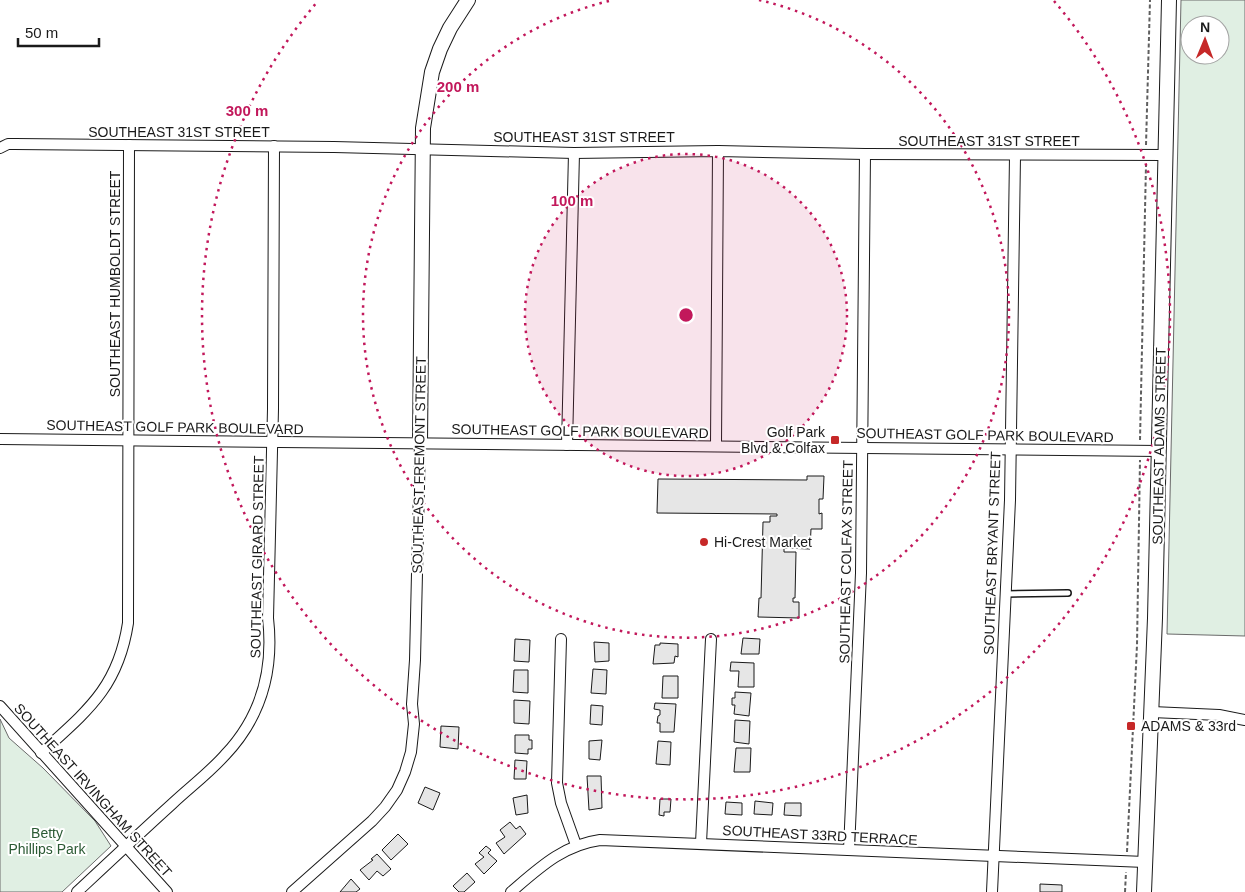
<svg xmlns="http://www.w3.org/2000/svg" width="1245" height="892" viewBox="0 0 1245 892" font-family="Helvetica,sans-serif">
<rect width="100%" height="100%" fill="#fff"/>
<g fill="#e0efe3" stroke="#6a6a6a" fill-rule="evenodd">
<path d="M1181 0H1245V636L1167 634ZM1190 25H1220V55H1190Z"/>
<path d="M0 719 9 738 43 768 95 821 111 846 62 892H0Z"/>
</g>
<g fill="#e6e6e6" stroke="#1a1a1a">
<path d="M807 476H824L823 499H819V514L822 513V529H811L810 549 784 548V552H796L795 598H793V602H799V618L758 617 759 598H761L763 522H770V516H777V514L657 513 658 479 807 480Z"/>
<path d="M743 638 760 639 759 654H741Z"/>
<path d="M515 639 530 640 529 662 514 661Z"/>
<path d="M594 642 609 643V661L595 662Z"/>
<path d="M660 643 678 644V657L675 656 674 663 653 664 655 645H660Z"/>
<path d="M731 662 754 663V687H738L739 671H730Z"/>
<path d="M593 669 607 670 606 694 591 693Z"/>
<path d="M514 670H528V693L513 692Z"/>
<path d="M663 676H678V698H662Z"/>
<path d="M735 692 751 693 749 716 734 714 735 705H732V698H735Z"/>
<path d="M514 700 530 701 529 724 514 723Z"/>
<path d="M655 703 676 704 674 732H660V723H657L658 716 660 715V710L654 709Z"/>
<path d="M591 705 603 706 602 725 590 724Z"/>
<path d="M735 720 750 721 749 744 734 742Z"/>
<path d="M441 726 459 727 458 749 440 747Z"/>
<path d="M515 735H529V740H532V749H528V754L515 753Z"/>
<path d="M602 740 600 760 589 759V741Z"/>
<path d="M658 741 671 742 670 765 656 764Z"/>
<path d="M736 748H751L750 772H734Z"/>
<path d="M515 760 527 761 526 779H514Z"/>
<path d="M587 776H601L602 808 589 810Z"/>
<path d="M425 787 440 793 433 810 418 803Z"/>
<path d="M527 795 528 813 516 815 513 798Z"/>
<path d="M660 799H671L670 812H664V816L659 815Z"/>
<path d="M755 801 773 803 772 815 754 814Z"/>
<path d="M726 802 742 803V815L725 814Z"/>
<path d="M785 803H801V816L784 815Z"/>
<path d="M510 822 516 829 520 826 526 834 504 854 496 843 505 837 500 830Z"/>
<path d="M398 834 408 844 391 860 382 850Z"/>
<path d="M486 846 491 850 488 853 497 861 484 874 475 864 484 857 479 853Z"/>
<path d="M377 854 391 869 383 876 377 871 369 880 360 870 373 860 371 859Z"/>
<path d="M467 873 475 882 464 892H459L453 886Z"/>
<path d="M351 879 360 889 356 892H340Z"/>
<path d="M1040 884 1062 885V892H1040Z"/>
</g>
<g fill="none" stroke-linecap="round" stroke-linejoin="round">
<g stroke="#1a1a1a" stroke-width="8">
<path id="lane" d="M1006 594 1068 593"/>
</g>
<g stroke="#1a1a1a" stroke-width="12">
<g id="street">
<path d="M0 148 8 144H15L334 147 574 153 718 151 865 154 1166 155"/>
<path d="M0 439 1159 451"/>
<path d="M567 445 574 153"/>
<path d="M716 446 718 151"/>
<path d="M561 639 557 783 561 803 576 845"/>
<path d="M0 706 167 892"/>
<path d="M1152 712 1219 715 1245 720"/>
<path d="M41 753C87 711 118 688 128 623L129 145"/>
<path d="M701 843 711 639"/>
<path d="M849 850 861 573 865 154"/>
<path d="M77 892C108 863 140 833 172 804 189 788 209 773 225 755 261 717 274 670 268 618L273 409 274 146"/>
<path d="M292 892 372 821 385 807 397 790 405 772 411 752 414 724 412 704 415 660 420 443"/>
<path d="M511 892C539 868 563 845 600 840L1145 862"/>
<path d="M992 892 1010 500 1015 156"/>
</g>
</g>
<g stroke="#1a1a1a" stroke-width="16">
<g id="secondary">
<path d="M420 443 423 128 432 72 440 49 450 28 468 0"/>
<path d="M1144 892 1155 618 1169 0"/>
</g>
</g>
<g stroke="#5f5f5f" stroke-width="2" stroke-dasharray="4 2.5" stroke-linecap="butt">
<path d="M1146 145 1150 0"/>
<path d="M1140 440 1146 165"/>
<path d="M1127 852 1137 645 1140 460"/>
<path d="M1125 892 1126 872"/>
</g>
<use href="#lane" stroke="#fff" stroke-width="5"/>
<use href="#street" stroke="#fff" stroke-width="10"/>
<use href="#secondary" stroke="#fff" stroke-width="14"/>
</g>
<circle cx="686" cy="315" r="161" fill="#c2185b" fill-opacity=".12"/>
<g fill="none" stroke="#c2185b" stroke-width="2.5" stroke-dasharray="2.5 5">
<circle cx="686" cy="315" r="161"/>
<path d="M759 0A323 323 0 1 1 613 0"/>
<path d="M1054 1A484 484 0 1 1 318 1"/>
</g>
<g fill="#c62828" stroke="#fff" stroke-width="2">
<rect x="830" y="435" width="10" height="10" rx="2.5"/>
<circle cx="704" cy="542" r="5"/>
<rect x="1126" y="721" width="10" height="10" rx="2.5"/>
</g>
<g text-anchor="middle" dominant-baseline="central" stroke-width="4" stroke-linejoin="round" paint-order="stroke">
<g font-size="14" fill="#1a1a1a" stroke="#fff">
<text x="179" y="132">SOUTHEAST 31ST STREET</text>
<text x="584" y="137">SOUTHEAST 31ST STREET</text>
<text x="989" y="141">SOUTHEAST 31ST STREET</text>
<text transform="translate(115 284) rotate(-90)">SOUTHEAST HUMBOLDT STREET</text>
<text transform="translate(175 427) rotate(1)">SOUTHEAST GOLF PARK BOULEVARD</text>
<text transform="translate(580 431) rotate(1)">SOUTHEAST GOLF PARK BOULEVARD</text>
<text transform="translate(985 435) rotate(1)">SOUTHEAST GOLF PARK BOULEVARD</text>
<text transform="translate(1159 446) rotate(-89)">SOUTHEAST ADAMS STREET</text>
<text transform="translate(419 465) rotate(-89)">SOUTHEAST FREMONT STREET</text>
<text transform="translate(992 553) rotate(-88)">SOUTHEAST BRYANT STREET</text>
<text transform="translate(257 557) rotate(-89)">SOUTHEAST GIRARD STREET</text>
<text transform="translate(846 562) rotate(-89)">SOUTHEAST COLFAX STREET</text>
<text transform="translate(93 790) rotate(48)">SOUTHEAST IRVINGHAM STREET</text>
<text transform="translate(820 835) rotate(3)">SOUTHEAST 33RD TERRACE</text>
</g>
<g font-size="14" fill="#1a1a1a" stroke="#fff" text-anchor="start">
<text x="825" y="432" text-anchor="end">Golf Park<tspan x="825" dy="16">Blvd &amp; Colfax</tspan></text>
<text x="714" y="542">Hi-Crest Market</text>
<text x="1141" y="726">ADAMS &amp; 33rd</text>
</g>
<g font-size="14" fill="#2b5a34" stroke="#fff">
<text x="47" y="833">Betty<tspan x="47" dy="16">Phillips Park</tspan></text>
</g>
</g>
<circle cx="686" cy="315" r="8" fill="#c2185b" stroke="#fff" stroke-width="2.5"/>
<g font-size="15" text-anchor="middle" font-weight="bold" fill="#c2185b" stroke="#fff" stroke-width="4" stroke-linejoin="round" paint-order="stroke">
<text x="458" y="92">200 m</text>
<text x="247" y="116">300 m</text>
<text x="572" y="206">100 m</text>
</g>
<g transform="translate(1205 40) rotate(1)"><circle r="24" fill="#ffffff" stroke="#a3a3a3"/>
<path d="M0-4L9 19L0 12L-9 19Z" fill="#c62828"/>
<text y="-8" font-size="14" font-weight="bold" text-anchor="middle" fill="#1a1a1a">N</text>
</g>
<path d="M18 38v8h81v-8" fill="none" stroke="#1a1a1a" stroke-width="2.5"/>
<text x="25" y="38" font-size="15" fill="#1a1a1a" stroke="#ffffff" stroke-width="4" paint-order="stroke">50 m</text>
</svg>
